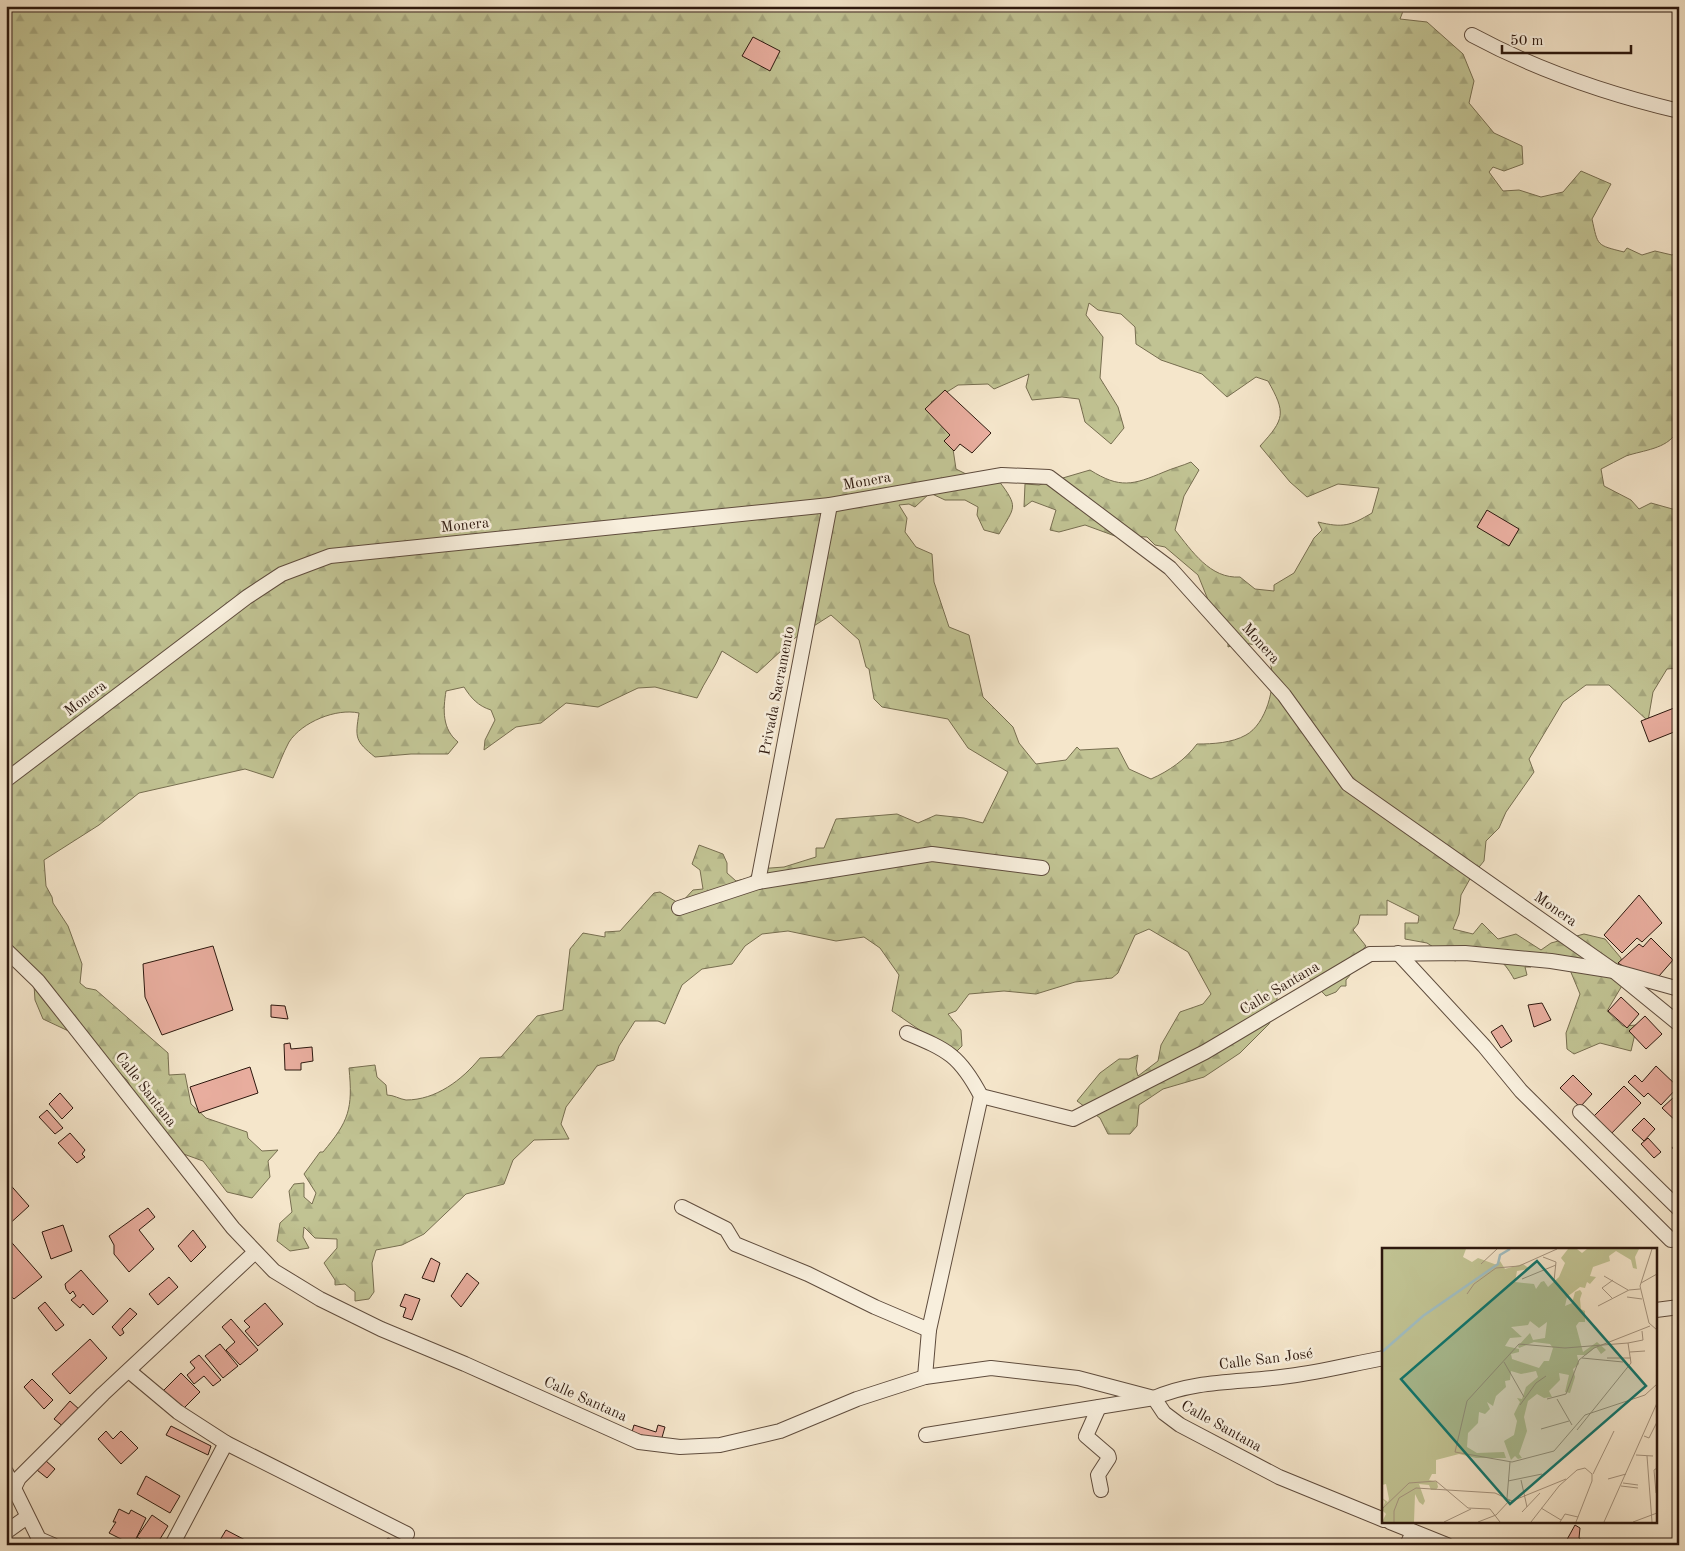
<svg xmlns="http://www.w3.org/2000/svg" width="1685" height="1551" viewBox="0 0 1685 1551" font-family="'Old Standard TT',serif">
<defs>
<pattern id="forest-firs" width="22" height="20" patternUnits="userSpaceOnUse" patternTransform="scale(1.25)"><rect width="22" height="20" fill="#c1c393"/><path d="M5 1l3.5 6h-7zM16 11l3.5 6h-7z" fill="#a6a77e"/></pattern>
</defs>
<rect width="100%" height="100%" fill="#f5e6cb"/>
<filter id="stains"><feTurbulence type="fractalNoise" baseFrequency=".004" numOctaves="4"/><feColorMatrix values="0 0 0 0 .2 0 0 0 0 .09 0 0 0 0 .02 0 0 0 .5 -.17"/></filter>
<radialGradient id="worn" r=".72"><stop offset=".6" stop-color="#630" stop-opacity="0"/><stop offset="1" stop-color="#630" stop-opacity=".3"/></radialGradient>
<path fill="url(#forest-firs)" stroke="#776e50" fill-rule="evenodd" d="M6 6H1405L1400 19 1427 22 1463 54 1474 81 1469 103 1494 133 1522 146 1523 164 1504 171 1493 167 1489 172 1503 191 1519 190 1541 197 1563 192 1581 171 1611 184 1592 219C1598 246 1596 245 1624 252L1627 248 1642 255 1655 251 1672 255 1679 251V434L1676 433C1666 449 1644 450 1626 456 1618 460 1609 465 1601 469L1604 486 1631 500 1639 509 1651 503 1676 510 1679 509V668L1667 669 1653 692 1648 721 1609 685H1586L1563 702 1529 759 1534 772 1506 812 1499 828 1486 841 1484 861 1471 877 1461 895 1459 914 1453 929 1473 934 1482 923 1498 939 1516 934 1541 950 1551 943 1584 934 1605 939 1621 958 1623 984 1607 1011 1623 1026 1637 1025 1631 1051 1600 1043 1574 1054 1567 1049 1566 1033 1580 994 1570 970 1533 958 1531 967H1525L1527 975 1514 979C1507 966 1495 950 1477 951 1471 952 1461 959 1455 961L1427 943 1405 939V923H1418L1419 916 1387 900V915H1360L1358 924 1353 930 1366 946C1355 957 1356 970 1346 980V986H1341L1336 992 1326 996 1306 975 1286 984 1277 982V1007L1269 1024 1240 1053 1204 1077 1163 1089 1139 1105 1137 1126 1130 1134H1108L1100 1118 1077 1101 1100 1073 1119 1059H1129L1138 1055 1136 1069 1138 1076 1158 1061 1161 1045 1180 1012 1203 1004 1211 994 1188 952 1149 929 1135 935 1118 973 1112 978 1075 982 1036 994 1004 991 969 994 956 1011 948 1014 961 1030 962 1046 957 1051 943 1046 892 1011 899 975 880 948 864 937 836 941 788 931 762 934 745 946 732 964 702 969 682 985 665 1024 658 1021H635L619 1046 614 1060 597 1066 566 1107 561 1124 569 1139 534 1140 513 1160 504 1184 466 1194 424 1234 402 1245 376 1250 372 1263 374 1292 369 1299 355 1301V1292L345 1284 335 1285V1280L324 1263 337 1248V1239L315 1238 304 1227 303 1237 309 1248 290 1251 277 1241 280 1223 292 1212 289 1191 294 1184 304 1183V1197L312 1204 316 1193 304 1174 320 1152H323C349 1121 353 1109 349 1068L375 1065 377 1077 386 1085 387 1095C394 1095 399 1099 406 1100 436 1100 462 1080 480 1058L501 1057 537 1016 563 1010 570 949 583 933 605 937V932L620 931 654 893 660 892 680 904 693 890 703 889 700 870 692 864 699 845 723 854 727 863V873L736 881 749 878 757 869 784 867 816 857V848H824L836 819 897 814 918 823 936 815 964 818 983 823 1008 772 968 748 948 719 882 707 874 699 869 669 866 667 859 640 831 615 795 638 757 673 722 651C715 668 705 681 697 698L655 687 638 688 598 707 566 703 541 723 516 727 484 750 485 740 495 720 491 710C478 706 471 698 464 687L446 691C443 710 442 729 458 742L448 754H411L375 757C355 741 355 738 359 713 336 708 302 722 289 742 283 753 278 767 273 778L245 769 139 793 99 825 44 860 46 886 52 897 53 903 68 926 82 964 80 983 86 988 96 990 168 1053 169 1075 185 1074 191 1104 206 1118 247 1132 248 1138 262 1151 278 1150 268 1161 270 1177 252 1198 227 1192 203 1161 178 1152 141 1107 127 1080 77 1035 43 1019 35 1000 34 985 6 955ZM1089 303 1098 310 1121 314 1135 327 1136 344 1161 360 1202 374 1227 397 1256 377 1268 381C1286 413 1285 419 1260 446L1290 482 1307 497 1338 484 1379 488 1372 513C1350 526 1343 528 1318 522L1322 530 1314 538 1294 573 1274 585V591L1255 589 1240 577C1210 579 1192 551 1175 530L1184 496 1199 470 1191 462C1182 466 1173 468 1164 472 1133 485 1120 489 1090 470L1039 485 1025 484 1024 507 1032 501 1056 510 1050 530 1059 532 1085 525 1115 536 1147 537 1155 545 1165 547 1198 575 1215 617 1228 638V647L1241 642 1259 646C1263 651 1270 659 1271 666 1276 687 1266 724 1246 735 1232 743 1213 744 1197 744 1185 760 1169 771 1151 779L1129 769 1118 748 1080 750 1077 747 1066 760 1036 764 1019 743 1013 727 983 697 969 635 949 627 934 582 932 554 916 547 905 532 907 518 899 505 909 504 915 507 930 493 945 500H965L978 507 977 515 984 530 999 534C1015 506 1019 508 999 481L970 476 956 469 950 429 931 402 958 385 988 384 994 389 1029 374 1026 387 1032 400 1062 397 1079 399 1085 422 1111 444 1124 428 1118 407 1100 378 1103 337 1086 315Z"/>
<g fill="#e8ad9e" stroke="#2d180e">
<path d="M753 37 780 51 770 71 742 56Z"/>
<path d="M945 390 991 433 972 453 960 444 954 451 944 441 950 435 925 409Z"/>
<path d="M1487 510 1519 529 1509 546 1477 527Z"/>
<path d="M1679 699V730L1649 742 1641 721 1674 708V701Z"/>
<path d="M1639 895 1662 923 1642 942 1637 938 1622 953 1604 935Z"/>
<path d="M1651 938 1673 960 1652 984 1618 963 1639 944 1643 947Z"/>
<path d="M213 946 233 1010 162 1035 145 997 143 964Z"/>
<path d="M1621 997 1639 1014 1627 1028 1608 1011Z"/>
<path d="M1542 1003 1551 1020 1534 1027 1528 1005Z"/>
<path d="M271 1005 285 1006 288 1019 271 1017Z"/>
<path d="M1645 1016 1662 1034 1646 1049 1629 1031Z"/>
<path d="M1502 1025 1512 1041 1501 1048 1491 1032Z"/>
<path d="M290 1043 291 1049 312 1047 313 1061 301 1063V1070H285L284 1044Z"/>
<path d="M1656 1066 1678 1087 1661 1105 1648 1093 1644 1097 1628 1082 1635 1075 1642 1082Z"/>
<path d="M250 1067 258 1093 199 1113 190 1087Z"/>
<path d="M1573 1075 1592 1094 1580 1107 1560 1088Z"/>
<path d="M1624 1086 1641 1103 1608 1137 1590 1120Z"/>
<path d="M60 1093 73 1108 62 1119 49 1104Z"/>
<path d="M1675 1096 1679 1099V1124L1662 1108Z"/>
<path d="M47 1110 63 1128 55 1134 39 1117Z"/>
<path d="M1644 1118 1655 1129 1644 1141 1632 1130Z"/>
<path d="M70 1133 85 1150 82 1154 85 1157 77 1163 58 1143Z"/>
<path d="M1648 1138 1661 1152 1654 1158 1641 1144Z"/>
<path d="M1679 1140V1153L1672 1148Z"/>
<path d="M6 1180 29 1206 6 1227Z"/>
<path d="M148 1208 155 1217 139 1230 154 1249 129 1272 114 1254V1245L109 1236Z"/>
<path d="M63 1225 72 1251 51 1259 42 1232Z"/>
<path d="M193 1230 206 1247 191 1262 178 1246Z"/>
<path d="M6 1236 42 1277 14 1299 6 1291Z"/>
<path d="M431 1258 440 1263 434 1282 422 1278Z"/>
<path d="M81 1270 108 1301 93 1315 83 1304 80 1308 71 1300 76 1296 73 1291 70 1294 66 1289 65 1284Z"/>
<path d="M467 1273 479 1283 461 1307 451 1296Z"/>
<path d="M169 1277 178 1287 158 1305 149 1294Z"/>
<path d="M405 1294 420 1299 412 1320 403 1317 406 1308 400 1306Z"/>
<path d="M45 1302 64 1325 56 1331 38 1308Z"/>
<path d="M265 1303 283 1324 258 1346 245 1331 250 1327 244 1321Z"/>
<path d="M130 1308 137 1314 122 1329 124 1333 120 1336 112 1327Z"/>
<path d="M231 1319 258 1350 240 1365 226 1350 235 1342 222 1327Z"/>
<path d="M90 1339 107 1358 70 1394 52 1374Z"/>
<path d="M220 1344 238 1366 223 1378 205 1356Z"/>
<path d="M199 1355 221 1380 213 1386 204 1376 194 1384 187 1375 195 1368 190 1362Z"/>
<path d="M181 1373 200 1392 182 1410 163 1391Z"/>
<path d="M32 1379 53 1400 44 1409 24 1387Z"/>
<path d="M70 1401 80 1410 65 1428 54 1419Z"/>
<path d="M634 1425 656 1432 658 1425 665 1427 661 1441 632 1432Z"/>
<path d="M171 1426 211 1446 208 1455 166 1435Z"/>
<path d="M106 1431 113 1439 121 1431 138 1448 121 1464 98 1439Z"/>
<path d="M45 1460 55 1469 47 1478 37 1470Z"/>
<path d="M146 1476 180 1496 170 1513 137 1494Z"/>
<path d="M119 1509 129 1514 131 1510 146 1518 133 1545 109 1533 116 1522H113Z"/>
<path d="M152 1515 168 1526 160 1539 162 1541 160 1545H138L142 1540 137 1537Z"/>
<path d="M1575 1525 1580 1528 1579 1538 1588 1545H1564Z"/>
<path d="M226 1530 247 1541 245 1545H217Z"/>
<path d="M388 1538 402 1545H380Z"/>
</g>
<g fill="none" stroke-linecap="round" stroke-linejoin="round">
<g stroke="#5f4c3d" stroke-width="16">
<g id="street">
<path d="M1472 35C1537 70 1607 94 1679 111"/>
<path d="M6 780 247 597 282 574 330 556 830 505 1002 475 1049 477 1170 568 1284 695 1348 784 1614 971 1679 1024"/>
<path d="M758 882 830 505"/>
<path d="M679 908 758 882 932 854 1042 868"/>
<path d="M6 950 38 981 233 1228 274 1271 320 1299 381 1329 465 1364 639 1442 680 1447 720 1445 780 1431 857 1399 925 1377 991 1368 1078 1378 1154 1398 1164 1413 1180 1425 1279 1477 1384 1520"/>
<path d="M1398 953 1484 1046 1521 1091 1671 1240"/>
<path d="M907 1033C948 1050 960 1056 981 1096L929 1330 925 1377"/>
<path d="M981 1096 1073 1119 1205 1052 1370 954 1465 953 1551 961 1614 971 1679 989"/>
<path d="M1580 1112 1679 1209"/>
<path d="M682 1207 726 1229 735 1244 808 1274 875 1307 929 1330"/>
<path d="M1656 1310 1679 1307"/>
<path d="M129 1371 178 1412 226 1443 407 1534"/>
<path d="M1099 1407 1086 1436 1108 1455 1109 1458 1098 1475 1101 1490"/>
<path d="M926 1435 1154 1398C1196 1379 1244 1383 1289 1376 1321 1372 1352 1364 1384 1358"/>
<path d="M6 1472 39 1539 53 1545"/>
<path d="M14 1488 19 1478 103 1394 254 1253"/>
<path d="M1390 1522 1447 1545"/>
<path d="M6 1532 27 1517"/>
<path d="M172 1545 226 1443"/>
<path d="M1407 1545 1413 1532"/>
</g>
</g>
<use href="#street" stroke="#f8efdd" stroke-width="14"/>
</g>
<g text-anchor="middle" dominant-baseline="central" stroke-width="5" stroke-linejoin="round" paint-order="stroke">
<g font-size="15" fill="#2d180e" stroke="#f8efdd">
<text transform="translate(867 482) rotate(-10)">Monera</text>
<text transform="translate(465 526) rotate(-6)">Monera</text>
<text transform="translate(1260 644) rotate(48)">Monera</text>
<text transform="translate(778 691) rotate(-79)">Privada Sacramento</text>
<text transform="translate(86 699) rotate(-37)">Monera</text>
<text transform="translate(1555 910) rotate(35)">Monera</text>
<text transform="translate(1280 989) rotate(-31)">Calle Santana</text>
<text transform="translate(145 1090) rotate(52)">Calle Santana</text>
<text transform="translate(1266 1360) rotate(-7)">Calle San José</text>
<text transform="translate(585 1400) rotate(24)">Calle Santana</text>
<text transform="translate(1221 1427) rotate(29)">Calle Santana</text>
</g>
</g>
<g transform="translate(1382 1248)">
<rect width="275" height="275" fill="#f5e6cb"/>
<path d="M0 1H84L81 9 90 14 96 10 115 17 118 13 123 21 141 16 148 21 135 23 133 34 152 36 154 41 159 34 162 33 166 39 177 29 183 15 179 10 186 1H195L200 5 205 1H257L253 9 255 21 251 20 249 12 234 3 227 8 228 13 211 19 208 28 214 29 208 36 205 34 203 40 198 39 185 49 183 58 190 55 193 44 198 42 200 45 198 51 199 61 203 63V74H197L194 78 201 104 215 94 224 102 219 106 214 99 204 107H195L197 116 191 121 193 129 188 145 183 144 187 127 177 125 178 132 167 143 170 149 162 150 155 146 146 153 142 169 145 183 137 206 140 210 136 211 133 208 129 212 122 193 132 187 135 173 132 166 138 154 135 150 140 151 144 139 156 129 154 123 139 126 129 123 128 132 123 133 124 139 114 148 111 158 105 154 108 161 103 166 97 164 96 175 86 185 85 199 95 205 122 204 124 210H94L77 206 54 212V226H50L47 232 55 234 56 239 54 242H49L47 237 37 236 43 253 41 257 37 254 33 246 32 274H0L4 266 0 262 3 254 0 250 6 254 7 251 4 236 0 237ZM148 73 157 80 165 74 163 90 151 92 148 85 136 98 137 100 152 94 168 96 171 100 167 113H162L157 120 130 111 129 106 137 104V101L123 98 128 90 140 89 129 79 146 77Z" fill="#c1c393" fill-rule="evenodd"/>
<path fill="none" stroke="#a0bdc1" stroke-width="2.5" d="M0 104 41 68 116 16 118 7 128 1"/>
<path fill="none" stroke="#a5947f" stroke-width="1" d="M270 1 258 38 267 75 275 82M161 9 174 14 172 33M99 16 115 1M222 28 246 42M140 31 174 17M259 35 275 26M85 46 92 36 114 20 137 18 175 1M245 49 260 51M230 50 220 40 231 32M216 58 247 42 258 41M260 83 261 92 246 95 183 100 137 96 85 153 73 204 130 214 172 203 203 167 263 147 275 136M248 104 263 103M200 110 241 114M225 110H249M122 114 142 149M165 151 184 146 197 112 212 100 268 78M175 151 190 177M138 157 154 135 164 128M159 181 187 173M195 182 249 115 246 95M262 188 267 190 275 174M254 207 271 208M265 208 270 274M211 226 232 183M226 231 244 226M139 232 145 259M126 233 160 226M241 235 256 237M239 238 256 240M274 245 272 222 275 220M125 250 128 214M159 260 179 272M0 261 27 235 54 233 86 260 108 261 118 274M140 264 158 245M12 274V263L17 250 34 240 113 245 130 253 184 231M62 274 89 261M96 274 114 267 128 252M149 274 177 238 195 222 203 220 210 226V233L194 274M178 274 183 266 196 269M222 274 275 155M251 274 275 265"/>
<path fill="#0f766e" fill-opacity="0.15" stroke="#0f766e" stroke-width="2.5" d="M155 13 264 138 128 256 19 131Z"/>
<rect width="275" height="275" fill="none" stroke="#2d180e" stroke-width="2.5"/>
</g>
<rect width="1685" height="1551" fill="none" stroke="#f5e6cb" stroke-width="25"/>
<rect x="8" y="8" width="1670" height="1536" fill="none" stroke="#2d180e" stroke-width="2.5"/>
<rect x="12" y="12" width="1660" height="1526" fill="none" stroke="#2d180e"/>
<path d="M1502 45v8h129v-8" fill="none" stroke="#2d180e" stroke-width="2.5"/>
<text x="1510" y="45" font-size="15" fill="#2d180e" stroke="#f8efdd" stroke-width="4" paint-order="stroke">50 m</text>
<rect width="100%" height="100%" filter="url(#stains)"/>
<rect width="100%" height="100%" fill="url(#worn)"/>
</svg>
